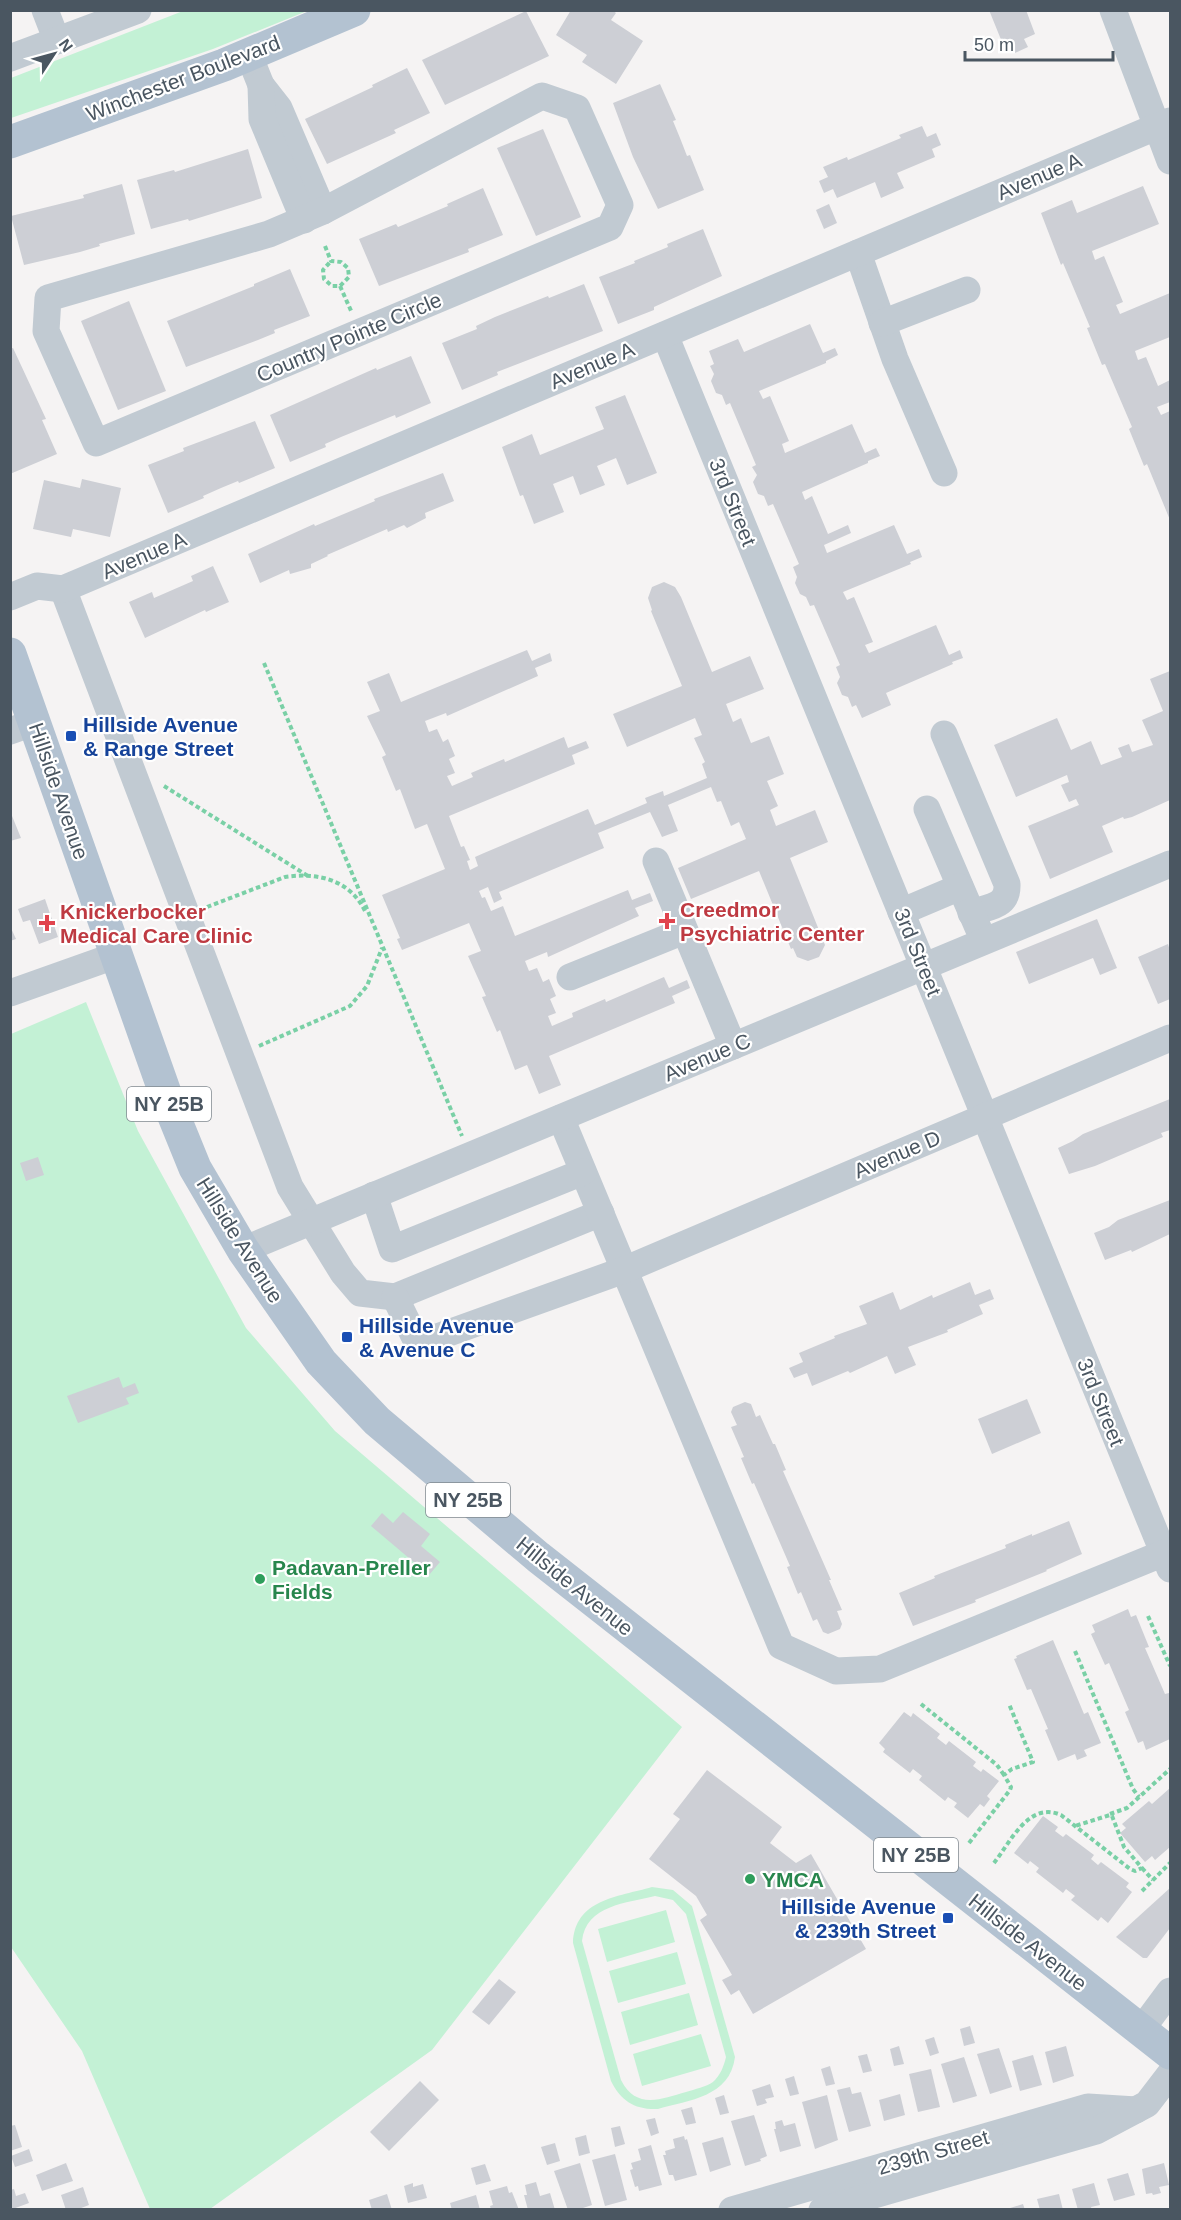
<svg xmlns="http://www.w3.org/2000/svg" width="1181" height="2220" viewBox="0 0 1181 2220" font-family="Helvetica,sans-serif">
<rect width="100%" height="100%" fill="#f5f3f3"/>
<g fill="#c3f1d5" fill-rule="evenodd">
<path d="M183 11H307L213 49 11 118V78Z"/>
<path d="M86 1002 138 1131 246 1328 335 1431 682 1727 432 2050 210 2209H150L82 2051 11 1947V1034Z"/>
<path d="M652 1887 673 1890 692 1906 735 2057C730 2097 689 2100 658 2109 635 2110 621 2101 611 2081L573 1943C575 1899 618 1897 652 1887ZM655 1896 673 1900 686 1914 726 2057C724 2066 720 2076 713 2082 706 2087 695 2089 686 2092 661 2099 636 2110 621 2080L582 1941C586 1905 627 1903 655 1896Z"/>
<path d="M666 1910 675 1942 607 1962 598 1929Z"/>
<path d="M677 1952 686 1984 618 2003 609 1971Z"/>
<path d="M689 1993 698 2025 630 2045 621 2012Z"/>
<path d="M701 2034 711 2066 642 2086 633 2054Z"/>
</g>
<g fill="#cdcfd5">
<path d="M571 10H612L616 13 611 20 643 41 616 84 582 62 587 55 556 35Z"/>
<path d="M989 10H1026L1035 34 1024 39 1028 47 1015 53 1011 44 1004 47Z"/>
<path d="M526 11 549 56 445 105 422 60Z"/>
<path d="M407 68 430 113 394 130 396 133 327 164 305 119 373 87 372 85Z"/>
<path d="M660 84 676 120 673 121 680 138 687 156 690 155 704 190 658 209 633 157 613 103Z"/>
<path d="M922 126 927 137 936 133 941 145 932 149 935 157 897 173 904 188 881 198 875 182 837 198 833 189 824 193 819 181 828 177 823 167 847 157 848 160 901 138 899 135Z"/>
<path d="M543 129 581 217 536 236 497 148Z"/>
<path d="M248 149 262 198 189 221 188 219 151 229 137 180 174 170 175 172Z"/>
<path d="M122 184 135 234 99 244 100 246 80 252 24 265 11 216 84 198 83 195Z"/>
<path d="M1143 186 1159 224 1092 251 1095 260 1104 256 1123 302 1116 305 1120 314 1170 293V337L1135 351 1138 360 1146 357 1158 386 1170 380V402L1157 407 1161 415 1170 411V520L1147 464 1144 466 1129 429 1132 427 1105 364 1102 365 1087 328 1090 327 1063 263 1061 265 1041 213 1072 200 1077 213Z"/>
<path d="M483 188 503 235 468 249 469 252 379 286 359 239 396 224 398 227 448 206 447 204Z"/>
<path d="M829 204 837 223 824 229 816 210Z"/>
<path d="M703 229 722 276 654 307V310L618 324 599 277 635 263 634 261 668 247 667 244Z"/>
<path d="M290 269 310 316 274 330 275 333 258 340 186 367 167 321 254 286V284Z"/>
<path d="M584 284 603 331 497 372 498 375 462 390 442 343 477 329 476 326 495 317 548 296 549 298Z"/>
<path d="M129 301 166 391 118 410 81 321Z"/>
<path d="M810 324 823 353 835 348 838 355 826 361V363L759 391 763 399 770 396 789 441 782 444 785 453 852 424 865 453 876 448 880 456 868 461V463L802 492 805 500 812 496 828 534 848 525 851 533 824 545 827 553 894 525 907 554 919 549 922 557 910 562 911 564 843 592 847 600 854 597 873 642 865 645 869 653 936 625 949 655 960 650 963 658 952 662 953 664 886 693 891 705 862 718 856 705 852 707 848 697 842 695 837 683 840 677 836 667 840 665 814 605 810 606 806 597 800 594 795 583 797 577 793 567 799 564 773 504 768 506 764 496 758 494 753 482 757 475 752 467 756 465 730 403 726 405 722 395 716 393 711 381 714 374 710 366 714 364 709 351 738 339 744 352Z"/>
<path d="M13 348 46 419 42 420 57 454 10 474V349Z"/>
<path d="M411 356 431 403 396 418 395 415 341 437 325 444 326 447 290 462 270 415 376 368 377 370Z"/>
<path d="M625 395 657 473 627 485 616 458 597 466 605 485 580 495 573 476 553 484 564 512 534 524 523 495 520 496 502 447 532 434 540 455 604 429 595 407Z"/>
<path d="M255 421 275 468 239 483 238 481 221 488 203 496 204 498 168 513 148 465 184 451 183 448Z"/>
<path d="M443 473 454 501 425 513 426 518 407 528 404 525 388 532 387 529 327 555 328 556 311 564V568L290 574 289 570 260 583 248 554 314 524 315 526 375 501 374 499Z"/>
<path d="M82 479 121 488 110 537 73 529 71 537 33 529 44 480 80 488Z"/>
<path d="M213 566 229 602 206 612 205 610 145 638 129 602 152 592 154 598 193 581 191 576Z"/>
<path d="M664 582 675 587 681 597 712 672 750 656 764 689 726 704 733 722 741 718 751 743 769 736 784 774 767 781 778 806 770 810 776 826 815 810 828 842 790 858 825 945 819 957 808 961 797 957 793 948 791 949 759 871 691 899 678 868 746 839 739 822 731 826 721 801 717 802 711 787 668 805 678 831 662 837 650 812 598 833 604 848 499 892 502 899 494 903 488 887 479 891 482 898 485 897 491 911 503 906 515 936 628 890 632 900 650 893 653 901 635 908 639 916 548 957 547 952 525 961 529 971 537 968 543 982 549 979 556 996 550 999 556 1013 548 1016 552 1026 573 1017 572 1013 605 999 606 1002 664 977 669 988 687 980 690 988 672 996 675 1003 549 1056 561 1085 539 1094 527 1065 515 1070 500 1030 497 1032 482 997 486 996 468 956 481 951 469 923 402 950 397 939 400 938 382 895 445 869 427 824 415 829 400 789 396 791 382 757 386 755 367 716 380 711 367 682 389 673 401 702 527 650 532 661 550 653 552 661 535 668 538 676 447 716 446 713 425 721 429 732 437 729 443 742 448 739 455 756 449 759 455 773 447 776 452 786 473 777 471 773 504 759 505 762 564 737 568 748 586 741 589 748 572 755 575 764 449 816 461 847 464 846 470 860 467 861 470 870 478 866 475 857 484 853 588 809 595 825 647 803 645 798 663 791 664 796 707 778 702 764 705 762 694 738 702 735 695 718 627 747 613 714 682 686 651 611 652 610 648 598 652 587Z"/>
<path d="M1170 671V800L1132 817 1124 819 1123 817 1102 826 1113 852 1050 879 1028 826 1079 805 1076 799 1069 802 1061 785 1069 782 1067 775 1016 797 994 745 1057 718 1071 750 1091 741 1101 765 1122 757 1118 748 1129 744 1132 752 1153 745 1142 720 1163 711 1150 679Z"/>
<path d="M10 811 21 838 10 841Z"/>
<path d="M45 899 58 937 39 944 30 920 23 922 18 909Z"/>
<path d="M1097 919 1117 968 1100 975 1093 958 1029 984 1016 952Z"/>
<path d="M10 926 16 939 10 941Z"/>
<path d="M1168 944 1170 951V999L1158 1004 1138 957Z"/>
<path d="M1170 1099V1130L1161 1133 1163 1137 1095 1166 1069 1174 1058 1148 1073 1141 1083 1134Z"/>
<path d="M38 1157 44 1175 26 1181 20 1163Z"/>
<path d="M1170 1200V1234L1132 1252 1131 1250 1105 1260 1094 1233 1109 1227 1118 1220Z"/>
<path d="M970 1282 975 1295 990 1289 994 1299 979 1305 983 1314 947 1330 948 1332 908 1347 916 1365 895 1374 887 1356 850 1373 848 1371 812 1386 807 1373 794 1378 789 1368 803 1362 799 1353 835 1338 834 1336 867 1324 859 1306 893 1292 900 1310 932 1295 933 1298Z"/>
<path d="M119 1377 123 1388 135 1383 139 1393 126 1398 129 1404 78 1423 67 1396Z"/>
<path d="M1027 1399 1041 1433 992 1454 978 1419Z"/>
<path d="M745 1402 751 1404 756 1417 760 1415 773 1444H775L786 1470 783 1471 831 1580H829L842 1610 837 1611 842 1624 840 1629 828 1634 823 1632 817 1619 813 1621 801 1592 798 1594 787 1567 790 1566 754 1483 752 1484 741 1458 744 1457 731 1427 737 1425 731 1412 733 1407Z"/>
<path d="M403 1512 430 1534 421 1546 440 1562 429 1575 371 1526 382 1513 393 1523Z"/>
<path d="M1069 1521 1082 1554 1046 1570 1047 1571 975 1600 976 1602 913 1626 899 1593 935 1578 934 1576 1006 1548 1005 1545 1032 1534V1536Z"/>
<path d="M1128 1609 1131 1617 1136 1615 1149 1647 1145 1648 1165 1694 1169 1693 1170 1695V1739L1146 1750 1143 1741 1138 1743 1125 1712 1129 1710 1109 1663 1105 1665 1091 1634 1095 1632 1092 1625Z"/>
<path d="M1053 1640 1084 1714 1088 1712 1101 1743 1084 1750 1087 1756 1077 1760 1075 1754 1058 1761 1045 1730 1048 1729 1031 1689 1027 1690 1014 1659 1017 1658 1016 1656Z"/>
<path d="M904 1712 911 1717 913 1713 940 1734 937 1738 946 1745 949 1741 976 1762 973 1766 981 1772 983 1769 999 1781 987 1796 990 1799 984 1807 980 1804 968 1818 954 1807 957 1803 948 1797 945 1801 919 1780 922 1776 913 1769 910 1773 883 1752 885 1749 879 1743Z"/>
<path d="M707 1770 782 1827 770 1843 796 1863 811 1854 866 1949 753 2014 739 1990 731 1995 722 1980 732 1975 700 1920 707 1915 696 1896 649 1859 680 1819 673 1814Z"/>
<path d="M1170 1788V1847L1155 1860 1152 1856 1145 1862 1120 1833 1126 1828 1122 1824 1149 1801 1152 1804Z"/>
<path d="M1043 1816 1058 1827 1055 1831 1063 1837 1066 1834 1094 1855 1091 1859 1098 1865 1101 1862 1129 1883 1126 1887 1132 1892 1108 1923 1101 1917 1098 1921 1071 1900 1075 1896 1066 1889 1063 1893 1036 1872 1039 1868 1030 1861 1028 1864 1014 1853Z"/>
<path d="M1170 1888V1928L1147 1958H1143L1116 1937Z"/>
<path d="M499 1979 516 1992 489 2025 472 2012Z"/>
<path d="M970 2026 975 2043 964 2046 960 2029Z"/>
<path d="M934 2037 939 2053 930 2056 925 2040Z"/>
<path d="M899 2046 904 2064 894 2066 890 2049Z"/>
<path d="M1066 2046 1074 2076 1053 2083 1045 2052Z"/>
<path d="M999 2048 1012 2087 990 2094 977 2054Z"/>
<path d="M867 2054 872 2071 863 2073 858 2056Z"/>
<path d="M1033 2055 1042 2085 1020 2091 1012 2061Z"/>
<path d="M964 2057 977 2096 953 2103 941 2064Z"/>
<path d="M830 2066 835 2084 826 2086 821 2069Z"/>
<path d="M931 2069 940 2107 918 2112 909 2074Z"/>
<path d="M794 2076 799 2094 790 2096 785 2079Z"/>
<path d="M420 2081 439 2100 389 2151 370 2132Z"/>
<path d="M770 2084 774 2097 765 2099 767 2103 757 2106 752 2090Z"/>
<path d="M850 2087 852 2094 861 2092 871 2126 849 2132 837 2090Z"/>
<path d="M900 2094 905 2115 884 2121 879 2100Z"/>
<path d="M724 2095 729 2113 720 2115 715 2098Z"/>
<path d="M827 2095 838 2140 815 2149 802 2102Z"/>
<path d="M692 2107 696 2123 686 2125 681 2110Z"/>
<path d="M754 2115 767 2156 760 2159 761 2161 745 2166 731 2121Z"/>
<path d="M655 2118 659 2133 651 2136 646 2120Z"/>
<path d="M782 2120 784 2126 795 2123 801 2146 780 2152 774 2129H776L775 2122Z"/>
<path d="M15 2125 22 2147 10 2151V2126Z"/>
<path d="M620 2126 625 2144 615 2147 611 2128Z"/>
<path d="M586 2135 590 2153 579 2156 575 2138Z"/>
<path d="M684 2136 685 2140 687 2139 697 2175 675 2181 673 2175H669L663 2155H666L665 2151 675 2148 673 2139Z"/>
<path d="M723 2137 731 2165 710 2172 702 2143Z"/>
<path d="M555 2143 560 2161 547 2165 541 2147Z"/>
<path d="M651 2145 662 2185 639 2191 638 2186 635 2187 630 2170 633 2169 631 2163 641 2160 638 2149Z"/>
<path d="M29 2149 33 2161 15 2167 11 2156Z"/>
<path d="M615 2154 627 2200 605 2206 592 2160Z"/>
<path d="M66 2163 73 2181 42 2191 36 2175Z"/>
<path d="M580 2163 592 2205 577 2210H568L554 2171Z"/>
<path d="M1164 2163 1169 2185 1159 2187 1161 2193 1153 2195 1152 2193 1146 2194 1142 2169Z"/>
<path d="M485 2164 491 2181 476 2185 471 2168Z"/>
<path d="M1128 2173 1135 2195 1114 2201 1107 2179Z"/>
<path d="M536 2182 540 2196 550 2193 555 2210H528L524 2195H527L525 2185Z"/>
<path d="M413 2183V2187L423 2184 427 2198 408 2203 404 2186Z"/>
<path d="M1094 2183 1100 2205 1091 2207 1092 2210H1078L1072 2189Z"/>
<path d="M507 2186 509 2193 512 2192 519 2210H491L490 2206 493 2205 489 2191Z"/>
<path d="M83 2187 89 2205 76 2210H66L61 2195Z"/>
<path d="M14 2189 16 2196 25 2193 29 2203 10 2210V2190Z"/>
<path d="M387 2194 392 2210H372L369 2200Z"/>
<path d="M1059 2194 1063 2210H1040L1037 2199Z"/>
<path d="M476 2195 480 2210H452L450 2203Z"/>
<path d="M1023 2204 1025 2210H1007V2209Z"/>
</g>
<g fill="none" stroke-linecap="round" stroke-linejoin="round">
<g stroke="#7ad0a6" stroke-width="4" stroke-dasharray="4.5 3" stroke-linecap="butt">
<path d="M325 246 331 261 341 262 348 268 349 277 340 286H332L324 279 323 270 331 261"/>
<path d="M340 286 352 313"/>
<path d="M264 663 462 1136"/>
<path d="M164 786 308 876"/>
<path d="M207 907 285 877C318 872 350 880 365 911"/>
<path d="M259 1046 350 1006 367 986 382 948"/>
<path d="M1148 1616 1170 1666"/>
<path d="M1075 1651 1133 1789 1139 1797"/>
<path d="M921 1704 997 1765 1004 1775"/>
<path d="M1110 1814 1127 1808 1170 1769"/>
<path d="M969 1843 1010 1790 1011 1787 1004 1775 1012 1769 1033 1762 1009 1704"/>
<path d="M994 1863C1011 1841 1029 1801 1061 1815L1130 1869 1135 1871 1142 1868 1124 1847 1112 1816 1110 1815 1075 1826"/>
<path d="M1142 1868 1153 1880"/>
<path d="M1142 1891 1170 1863"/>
</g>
<g stroke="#c1cad2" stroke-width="27">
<path d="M45 10 57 41"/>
<path d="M1113 10 1170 161"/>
<path d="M249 55 261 85 279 108 323 211"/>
<path d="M10 58 138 10"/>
<path d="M261 85 262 119 304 220"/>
<path d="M542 96 577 108 620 205 610 227 96 443 46 331 48 298 269 234 323 211Z"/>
<path d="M858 253 895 359 944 473"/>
<path d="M882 323 967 290"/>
<path d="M665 335 1170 1569"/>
<path d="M63 589 290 1187 343 1273 360 1293 395 1297 601 1213"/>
<path d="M10 597 37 586 63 589 1170 121"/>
<path d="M10 731 35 722"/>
<path d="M944 734 1007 884C1008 907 990 906 971 913"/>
<path d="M927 809 979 930"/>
<path d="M656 861 733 1046"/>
<path d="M901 912 960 887"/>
<path d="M570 977 684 931"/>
<path d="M10 993 117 955"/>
<path d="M561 1118 781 1646 836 1671 880 1669 1164 1553"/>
<path d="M374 1195 392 1249 583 1172"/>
<path d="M243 1250 1170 864"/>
<path d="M395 1297 418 1344 624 1270 1170 1038"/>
<path d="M1141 2030 1170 1991"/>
<path d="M732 2210 1088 2107 1136 2110"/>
<path d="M822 2210 1096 2131 1147 2104 1170 2074"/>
</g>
<g stroke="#b3c2d1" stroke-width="33">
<path d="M10 142 224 65 354 10"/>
<path d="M10 654 169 1104 195 1168 243 1250 321 1362 377 1421 538 1557 1170 2053"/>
</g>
</g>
<g fill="#1a4fb4" stroke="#fff" stroke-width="2">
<rect x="65" y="730" width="12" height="12" rx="3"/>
<rect x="341" y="1331" width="12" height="12" rx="3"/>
<rect x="942" y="1912" width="12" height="12" rx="3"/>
</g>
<g fill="#e0444e" stroke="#fff" stroke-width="2">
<path d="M664 912h6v6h6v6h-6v6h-6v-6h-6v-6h6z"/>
<path d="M44 914h6v6h6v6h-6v6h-6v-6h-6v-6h6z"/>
</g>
<g fill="#2e9e5b" stroke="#fff" stroke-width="2">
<circle cx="260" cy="1579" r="6"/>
<circle cx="750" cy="1879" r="6"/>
</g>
<g text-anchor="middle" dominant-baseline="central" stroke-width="4.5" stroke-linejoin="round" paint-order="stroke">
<g fill="#fff" stroke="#808990" stroke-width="1.5">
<rect x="127" y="1087" width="84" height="34" rx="4.5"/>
<rect x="426" y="1483" width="84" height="34" rx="4.5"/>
<rect x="874" y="1838" width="84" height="34" rx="4.5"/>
</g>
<g font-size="20" font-weight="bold" fill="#4a5661">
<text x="169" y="1104">NY 25B</text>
<text x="468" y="1500">NY 25B</text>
<text x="916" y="1855">NY 25B</text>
</g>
<g font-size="21" fill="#4a5661" stroke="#fff">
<text transform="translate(183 78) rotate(-21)">Winchester Boulevard</text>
<text transform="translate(1039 176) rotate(-23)">Avenue A</text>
<text transform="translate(349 337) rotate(-23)">Country Pointe Circle</text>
<text transform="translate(592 365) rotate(-23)">Avenue A</text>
<text transform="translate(733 502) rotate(68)">3rd Street</text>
<text transform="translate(144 555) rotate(-23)">Avenue A</text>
<text transform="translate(59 791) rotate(71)">Hillside Avenue</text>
<text transform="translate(918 952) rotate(68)">3rd Street</text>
<text transform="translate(707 1057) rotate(-23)">Avenue C</text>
<text transform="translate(897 1154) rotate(-23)">Avenue D</text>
<text transform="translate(240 1240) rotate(58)">Hillside Avenue</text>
<text transform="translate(1101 1402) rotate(68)">3rd Street</text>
<text transform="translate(575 1586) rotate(39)">Hillside Avenue</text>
<text transform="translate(1028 1942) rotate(38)">Hillside Avenue</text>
<text transform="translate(933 2152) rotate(-16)">239th Street</text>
</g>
<g font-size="21" font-weight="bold" fill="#164399" stroke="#fff" text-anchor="start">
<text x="83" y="724">Hillside Avenue<tspan x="83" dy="24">&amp; Range Street</tspan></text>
<text x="359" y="1325">Hillside Avenue<tspan x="359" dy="24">&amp; Avenue C</tspan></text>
<text x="936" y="1906" text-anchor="end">Hillside Avenue<tspan x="936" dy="24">&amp; 239th Street</tspan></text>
</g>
<g font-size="21" font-weight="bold" fill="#be3a42" stroke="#fff" text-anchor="start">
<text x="680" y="909">Creedmor<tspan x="680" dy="24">Psychiatric Center</tspan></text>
<text x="60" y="911">Knickerbocker<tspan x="60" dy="24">Medical Care Clinic</tspan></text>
</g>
<g font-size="21" font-weight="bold" fill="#27864d" stroke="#fff" text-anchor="start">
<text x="272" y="1567">Padavan-Preller<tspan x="272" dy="24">Fields</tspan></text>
<text x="762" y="1879">YMCA</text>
</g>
</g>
<rect width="1181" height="2220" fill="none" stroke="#4a5661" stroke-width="24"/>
<g transform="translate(54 54) rotate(54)" stroke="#ffffff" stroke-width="4.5" paint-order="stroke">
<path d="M0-4.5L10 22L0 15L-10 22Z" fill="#4a5661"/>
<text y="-9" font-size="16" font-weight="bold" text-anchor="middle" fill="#4a5661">N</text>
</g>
<path d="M965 51v9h148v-9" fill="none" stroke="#4a5661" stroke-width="3"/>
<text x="974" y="51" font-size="18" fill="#4a5661" stroke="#ffffff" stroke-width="4.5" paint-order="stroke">50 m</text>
</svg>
